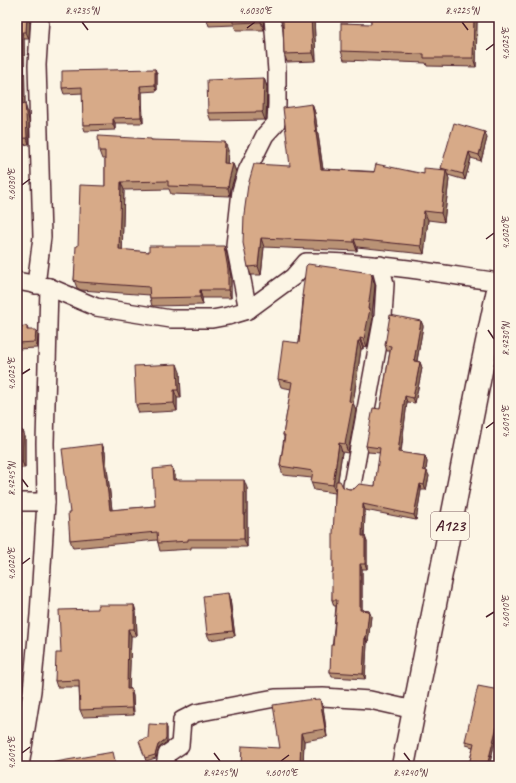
<svg xmlns="http://www.w3.org/2000/svg" width="516" height="783" viewBox="0 0 516 783" font-family="Caveat,sans-serif">
<rect width="100%" height="100%" fill="#fcf5e5"/>
<filter id="ink" filterUnits="userSpaceOnUse"><feTurbulence type="fractalNoise" baseFrequency=".025" numOctaves="2"/><feDisplacementMap in="SourceGraphic" scale="8" xChannelSelector="R" yChannelSelector="G"/><feConvolveMatrix kernelMatrix="1 2 1 2 8 2 1 2 1" color-interpolation-filters="sRGB"/></filter>
<g filter="url(#ink)">
<g fill="none" stroke-linecap="round" stroke-linejoin="round">
<g stroke="#4a1f2b" stroke-width="20">
<g id="street">
<path d="M17 281 49 287 96 307 171 319H212L228 316 248 310 293 277 306 262C371 261 435 273 499 282"/>
<path d="M36 285 42 237 37 65 40 17"/>
<path d="M248 310 235 245 241 191 247 171 265 135 276 123 277 104V71L273 17"/>
<path d="M352 485 383 317 385 284 380 265"/>
<path d="M17 502H46"/>
<path d="M20 766 32 691 39 615 46 502 45 443 49 287"/>
<path d="M165 766 167 754 180 745 182 720 196 713 275 698 323 697 370 700 414 710"/>
</g>
</g>
<g stroke="#4a1f2b" stroke-width="25">
<path id="highway" d="M403 766 482 366 499 285"/>
</g>
<use href="#street" stroke="#fcf5e5" stroke-width="17"/>
<use href="#highway" stroke="#fcf5e5" stroke-width="22"/>
</g>
<g fill="#b99275" stroke="#4a1f2b">
<path d="M17 17H27L30 23 29 39H24L25 104 27 111 29 121V144L17 146Z"/>
<path d="M206 17 263 18 264 30H236L234 25 209 26Z"/>
<path d="M281 17H314L316 61 287 62 284 54 283 27 281 22Z"/>
<path d="M371 17H479V21H477L476 67 427 66 426 63 344 60 341 51 371 24Z"/>
<path d="M155 69 157 74V91L142 92 143 123H115V130L85 131 83 125V93L64 94 62 88Z"/>
<path d="M264 78 267 87 266 119 265 120 211 121 208 113Z"/>
<path d="M312 104 315 113 323 169 424 174 442 170 441 168 487 138 481 161 471 158 465 180 448 175 449 179 444 222 428 220 424 254 357 247V251L264 247 261 275H251L248 267 290 166Z"/>
<path d="M151 140 228 150 227 164H233L236 172 231 188 230 196 171 194 169 189 124 190 122 250 149 252 227 254 231 277V298H202L203 305 152 306 150 298V295L81 290 77 288 74 280 78 246 105 186V159H102L99 151Z"/>
<path d="M371 273 375 285 372 315 373 318 367 347 363 346V349H361L353 403 356 410 348 453 342 452 338 481 343 487 349 489 375 486 380 453 368 452 366 446 380 409 390 351H387L385 345 421 321 423 326 417 361 420 362 422 368 415 403 407 402 401 453 425 456 427 462 426 471 429 476 426 490H421L416 520 365 510 364 536 367 542V569H362V610L369 611 371 616 368 643H367L365 679 332 677 330 672 336 606H334L332 600 333 572 335 493 314 490 311 482 312 478 283 475 280 466 284 437 283 435 291 389 281 387 278 379 299 343 303 300 302 296Z"/>
<path d="M17 286 19 292V300H17Z"/>
<path d="M27 326 28 330 38 335 37 348 17 349V327Z"/>
<path d="M180 372 181 398H177V411L139 413 136 405Z"/>
<path d="M17 431H23L25 437V468H17Z"/>
<path d="M102 444 105 452 112 510 155 506 175 475V480L247 488V547H191V549L160 551 158 543 157 540 73 548 70 540V513Z"/>
<path d="M230 599 235 636 210 640 207 634Z"/>
<path d="M134 605 136 612 137 636H131L129 689H131L133 696 134 715 83 717 80 710 79 687H57L55 681 61 653 98 609Z"/>
<path d="M499 690V730H498L489 766H470L469 765 473 747 466 745 465 741Z"/>
<path d="M320 699 323 707 327 737 304 741 303 766H241L280 748Z"/>
<path d="M167 728V742L159 748 156 758 146 761 145 758 148 738Z"/>
</g>
<g fill="#96775f" stroke="#4a1f2b">
<path d="M27 17 30 23 29 39 26 32Z"/>
<path d="M261 17H263L264 30 261 22Z"/>
<path d="M311 17H314L316 61 313 53Z"/>
<path d="M474 17H475L477 21 476 67 473 58Z"/>
<path d="M22 32 24 39 25 111 22 105Z"/>
<path d="M155 69 157 74V91L155 85Z"/>
<path d="M264 78 267 87 266 119 265 120 262 112Z"/>
<path d="M140 86 142 92 143 123 141 117Z"/>
<path d="M25 104 27 111 29 121V144L27 138Z"/>
<path d="M312 104 315 113 324 178 321 169Z"/>
<path d="M113 118 115 123V130L113 124Z"/>
<path d="M485 132 487 138 481 161 479 155Z"/>
<path d="M225 142 228 150 227 171 224 163Z"/>
<path d="M469 152 471 158 465 180 463 174Z"/>
<path d="M233 164 236 172 231 188 230 196 228 188 229 180Z"/>
<path d="M446 170 449 179 444 222 441 213Z"/>
<path d="M121 182 124 190 122 257 119 249Z"/>
<path d="M424 211 428 220 424 254 421 246Z"/>
<path d="M261 238 264 247 261 275 258 266Z"/>
<path d="M354 239 357 247V251L354 242Z"/>
<path d="M224 246 227 254 231 277V298L228 290Z"/>
<path d="M371 273 375 285 372 315 373 318 367 347 364 339 368 309Z"/>
<path d="M17 286 19 292V300L17 294Z"/>
<path d="M200 290 202 298 203 305 200 297Z"/>
<path d="M421 321 423 326 416 366 414 361Z"/>
<path d="M36 330 38 335 37 348 35 342Z"/>
<path d="M360 338 363 346V349L360 341Z"/>
<path d="M358 341 361 349 353 403 356 410 348 453 345 444 349 401Z"/>
<path d="M420 362 422 368 415 403 413 398Z"/>
<path d="M177 364 180 372 181 398 178 390Z"/>
<path d="M174 390 177 398V411L174 403Z"/>
<path d="M405 396 407 402 400 458 398 452Z"/>
<path d="M23 431 25 437V468L22 462Z"/>
<path d="M339 443 342 452 336 493 333 485Z"/>
<path d="M102 444 105 452 113 518 110 510Z"/>
<path d="M425 456 427 462 425 476 423 470Z"/>
<path d="M172 467 175 475 176 488 173 480Z"/>
<path d="M427 471 429 476 426 490 424 485Z"/>
<path d="M244 480 247 488V547L244 539Z"/>
<path d="M420 484 421 490 416 520 414 515Z"/>
<path d="M363 504 365 510 364 541 362 536Z"/>
<path d="M18 516 21 522 18 558 17 556V534Z"/>
<path d="M365 536 367 542V569L365 564Z"/>
<path d="M360 564 362 569V615L360 610Z"/>
<path d="M228 593 230 599 235 636 233 631Z"/>
<path d="M134 605 136 612 137 636 134 629Z"/>
<path d="M369 611 371 616 368 643 366 637Z"/>
<path d="M128 629 131 636 129 696 127 689Z"/>
<path d="M365 637 367 643 365 679 363 674Z"/>
<path d="M131 689 133 696 134 715 132 708Z"/>
<path d="M320 699 323 707 327 737 325 729Z"/>
<path d="M166 725 167 728V742L159 748 156 758 155 755 158 745Z"/>
<path d="M497 726 498 730 489 766H487Z"/>
<path d="M301 733 304 741 303 766H300Z"/>
</g>
<g fill="#d7aa88" stroke="#4a1f2b">
<path d="M17 17H27L26 32H22V105L25 104 26 114 27 138 17 139Z"/>
<path d="M206 17H261V22L233 23V18H206Z"/>
<path d="M281 17H311L313 53 284 54 283 21 281 22Z"/>
<path d="M371 17H474L473 58H424V54L341 51V23L371 24Z"/>
<path d="M155 69V85L140 86 141 117 113 118V124L83 125 82 87 62 88V71Z"/>
<path d="M264 78 263 111 262 112 208 113 207 80Z"/>
<path d="M312 104 321 169 374 172 376 164 424 174V168L446 170 441 213 424 211 421 246 354 239V242L261 238 258 266 248 267 243 243 244 214 248 185 254 164 290 166 283 108Z"/>
<path d="M454 123 485 132 479 155 469 152 463 174 441 168Z"/>
<path d="M98 136 151 139V140L225 142 224 163 233 164 229 180 228 188 168 186V181L121 182 119 249 149 252V246H224L228 269V290H200V297L150 298 149 287 79 282 74 280 76 246H78L80 185 105 186V151H99Z"/>
<path d="M308 264 371 273 372 277 371 287 368 309H370L364 339 360 338V341H358L349 401 353 402 345 444 339 443 333 485 311 482 313 471 280 466 285 435H283L292 382 278 379 283 341 299 343 304 296H302L306 266Z"/>
<path d="M390 315 421 321 414 361 420 362 413 398 405 396 398 452 425 456 423 470 427 471 424 485 420 484 414 515 363 504 362 536H365V564H360V610L369 611 366 637H365L363 674 330 672 331 645H333L337 600H332V572H333V533L336 481H340L343 487 349 489H354L359 484 375 486 380 448 366 446 373 408 380 409 391 346 385 345Z"/>
<path d="M27 326V330H36L35 342 17 343V327Z"/>
<path d="M177 364 178 390H174V403L136 405 134 366Z"/>
<path d="M17 431H23L22 462H17Z"/>
<path d="M102 444 110 510 155 506 153 469 172 467 173 480H244V539H188V541L158 543 157 532 70 540 68 513H70L62 449Z"/>
<path d="M17 516H18L17 534Z"/>
<path d="M228 593 233 631 207 634 203 596Z"/>
<path d="M98 605H134V629H128L127 689H131L132 708 80 710 79 680 55 681 56 653H61L59 610 98 609Z"/>
<path d="M478 686 499 690V727L497 726 487 766H470L471 765H469L474 743 465 741Z"/>
<path d="M320 699 325 729 301 733 300 766H241L242 746 280 748 273 705 306 700Z"/>
<path d="M149 724 166 725V739L158 745 155 755 145 758 139 741 148 738Z"/>
<path d="M113 752 116 765 109 766H50V763Z"/>
<path d="M354 763V766H338V764Z"/>
</g>
</g>
<path fill="none" stroke="#4a1f2b" stroke-width="1.5" d="M82 22 88 30M462 22 468 30M247 28 255 22M486 50 494 44M22 185 30 179M486 239 494 233M488 330 494 339M22 374 30 369M486 428 494 422M22 479 28 487M22 564 30 558M486 617 494 612M22 753 30 747M214 753 220 761M404 753 410 761M281 761 289 755"/>
<g text-anchor="middle" dominant-baseline="central" stroke-width="3.5" stroke-linejoin="round" paint-order="stroke">
<rect fill="#fcf5e5" stroke="#7f5f63" stroke-width="1" x="431" y="512" width="38" height="28" rx="3"/>
<g font-size="16" font-weight="bold" fill="#4a1f2b">
<text x="450" y="526">A123</text>
</g>
</g>
<rect width="516" height="783" fill="none" stroke="#fcf5e5" stroke-width="44"/>
<rect x="22" y="22" width="472" height="739" fill="none" stroke="#4a1f2b" stroke-width="1.5"/>
<g font-size="10" text-anchor="middle" fill="#4a1f2b">
<text x="82" y="14">8.4235°N</text>
<text x="255" y="14">4.6030°E</text>
<text x="462" y="14">8.4225°N</text>
<text transform="translate(505 44) rotate(-90)" y="4">4.6025°E</text>
<text transform="translate(11 185) rotate(-90)" y="4">4.6030°E</text>
<text transform="translate(505 233) rotate(-90)" y="4">4.6020°E</text>
<text transform="translate(505 339) rotate(-90)" y="4">8.4230°N</text>
<text transform="translate(11 374) rotate(-90)" y="4">4.6025°E</text>
<text transform="translate(505 422) rotate(-90)" y="4">4.6015°E</text>
<text transform="translate(11 479) rotate(-90)" y="4">8.4245°N</text>
<text transform="translate(11 564) rotate(-90)" y="4">4.6020°E</text>
<text transform="translate(505 612) rotate(-90)" y="4">4.6010°E</text>
<text transform="translate(11 753) rotate(-90)" y="4">4.6015°E</text>
<text x="220" y="776">8.4245°N</text>
<text x="281" y="776">4.6010°E</text>
<text x="410" y="776">8.4240°N</text>
</g>
</svg>
